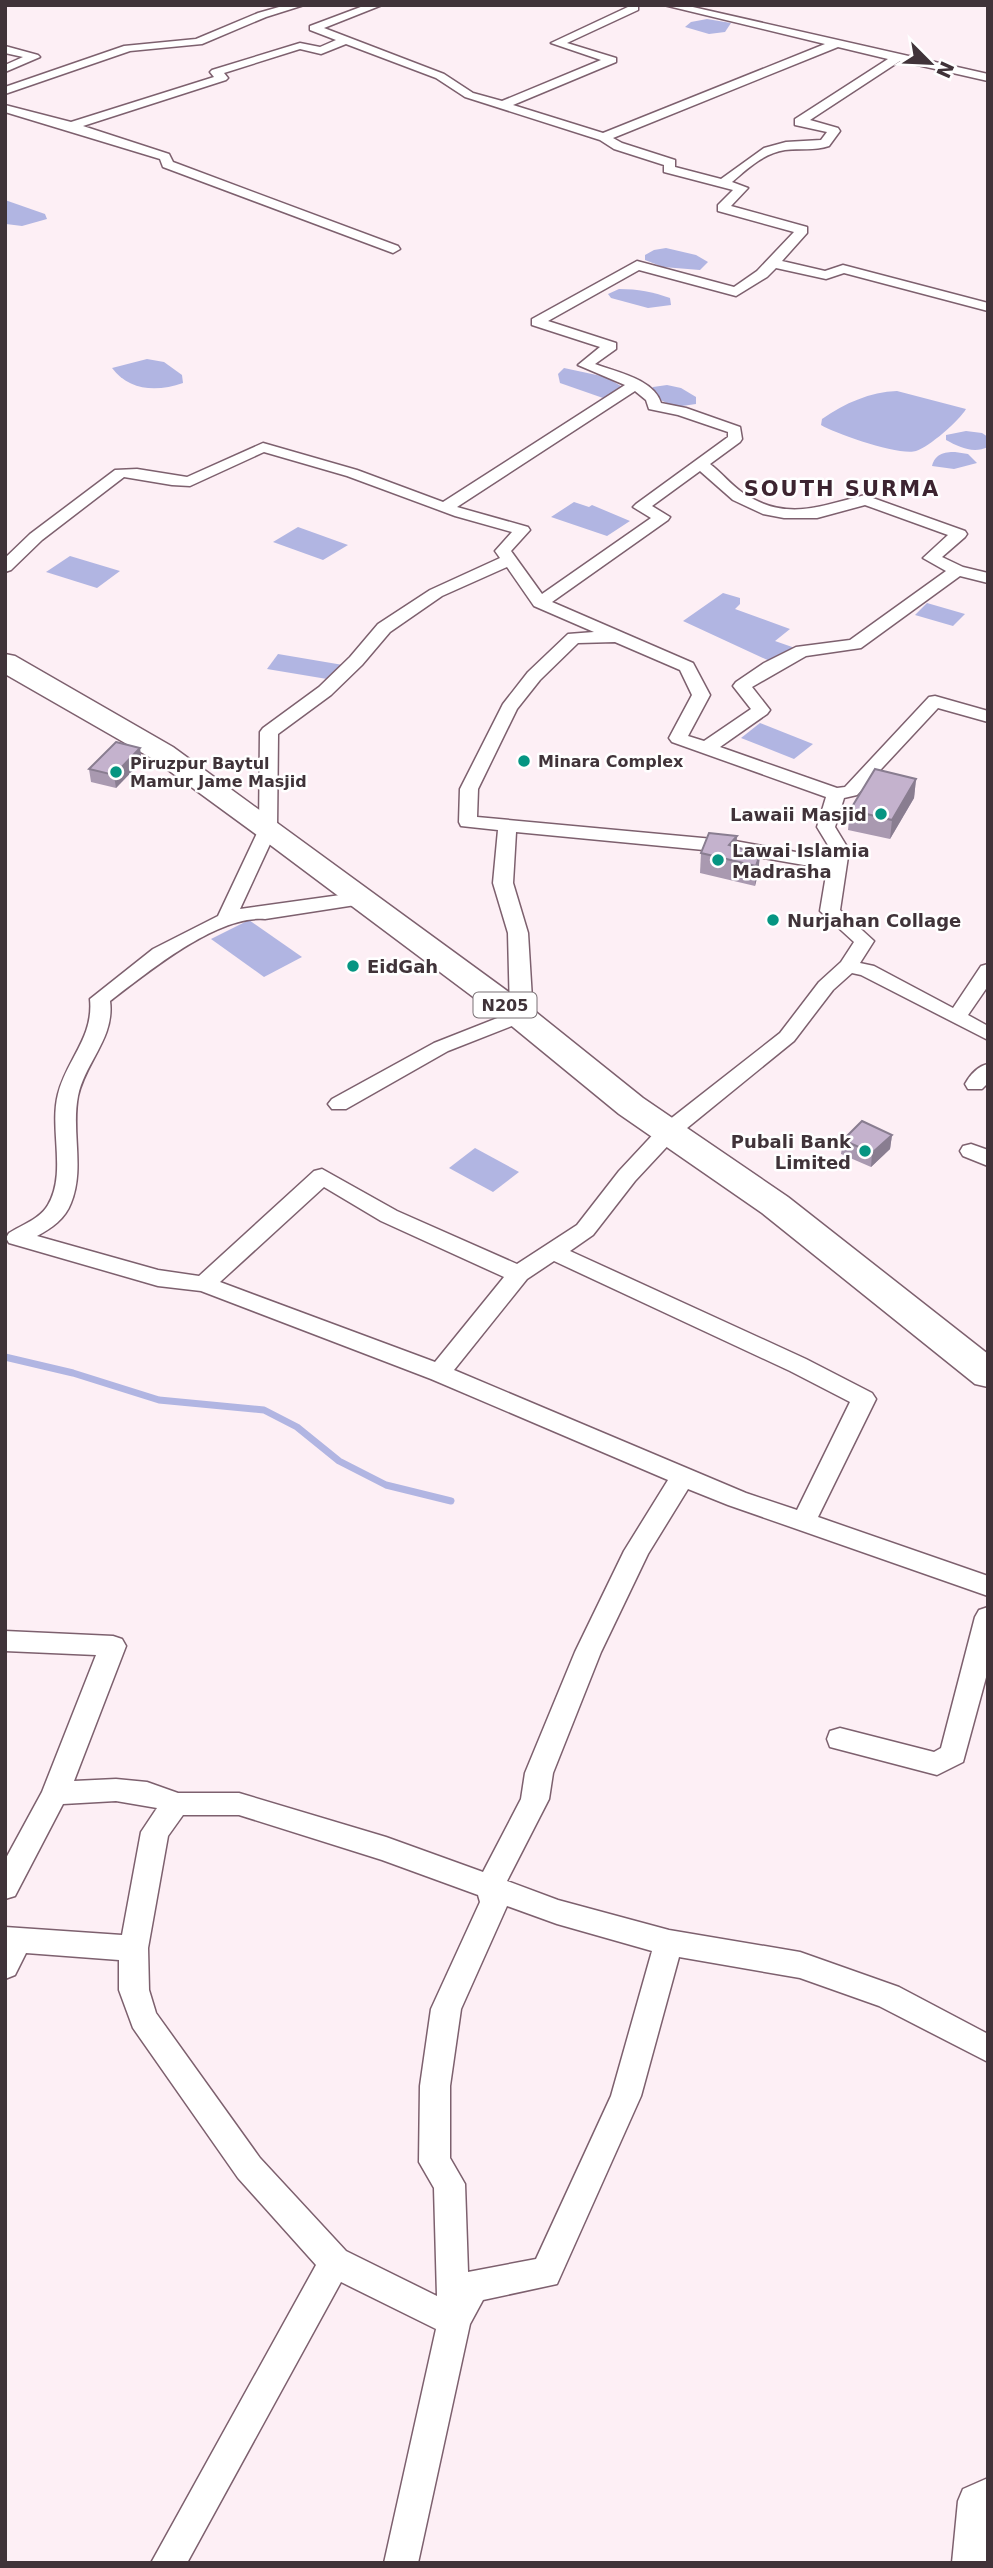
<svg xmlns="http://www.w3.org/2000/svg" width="993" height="2568" viewBox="0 0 993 2568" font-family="'DejaVu Sans',sans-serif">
<rect width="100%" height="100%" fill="#fdeff5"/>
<g fill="#b1b5e2">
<path d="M707 19 731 23 725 32 709 34 685 27 691 22Z"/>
<path d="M5 200 45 214 47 219 22 226 6 224Z"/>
<path d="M666 248 696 255 708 262 700 270 663 267 645 260V255L654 250Z"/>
<path d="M619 289C638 289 653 292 670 298L671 305 648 308 611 298 608 294Z"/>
<path d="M147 359 164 362 182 375 183 383C157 392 129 391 112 368Z"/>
<path d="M564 368 606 377 624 388 603 398 560 383 558 374Z"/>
<path d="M667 385 681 388 696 397V404L675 407 648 394 653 387Z"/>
<path d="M897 391 966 409C959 421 929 447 916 451 900 456 836 434 821 425L822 419C845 403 870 392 897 391Z"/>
<path d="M966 431 982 433 988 437V447C973 454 959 447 946 440V435Z"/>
<path d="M955 452 968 454 977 463 954 469 932 466C935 454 944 452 955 452Z"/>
<path d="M574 502 589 507 592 505 630 521 607 536 551 517Z"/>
<path d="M298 527 348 545 323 560 273 542Z"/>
<path d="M70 556 120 571 97 588 46 572Z"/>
<path d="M723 593 740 598V604L735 609 790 629 775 641 795 648 774 663 683 621Z"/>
<path d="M927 603 965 614 953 626 915 615Z"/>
<path d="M278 654 343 665 333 680 267 669Z"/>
<path d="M760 723 813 744 794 759 741 738Z"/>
<path d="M249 920 302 957 264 977 211 939Z"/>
<path d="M475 1148 519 1172 493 1192 449 1168Z"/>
</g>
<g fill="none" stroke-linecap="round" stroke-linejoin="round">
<path stroke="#b1b5e2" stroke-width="7" d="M5 1357 73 1373 159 1400 264 1410 297 1427 339 1461 386 1485 451 1501"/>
<g stroke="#7d606e" stroke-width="3">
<g id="minor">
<path d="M286 5H304L266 17 202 44 130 51 5 94V87L124 46 196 39 258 13Z"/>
<path d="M366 5H382L324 28 444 74 473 93 502 101 601 60 551 43 630 6H638V10L567 43 616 58V62L513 105 603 133 825 44 664 5H684L988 74V81L900 61 810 120 838 128 840 131 829 146C814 151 800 148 785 150 764 153 747 169 732 182L748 188 731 206 807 227V233L782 261 825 271 843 265 988 303V311L844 273 826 279 776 268 767 277 736 296 639 270 548 321 616 343V349L595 364C616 372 654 379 661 403L686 408 740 427 742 439 740 442 710 464C722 473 731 485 743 493 787 522 820 506 865 495L870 497 965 531 967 534 965 537 942 557 963 567 988 573V583L960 576 861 648 806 656 752 687 770 710 767 714 720 747 837 788 845 787 929 697 935 696 988 711V722L938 708 857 795 844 798 835 827 849 850 840 910 874 941 860 963 874 966 953 1008 981 966 988 964V986L968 1015 988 1026V1040L861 975 852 973 833 990 794 1041 676 1137 635 1181 593 1235 570 1251 806 1359 872 1393 876 1399 818 1517 988 1576V1596L728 1505 688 1489 648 1554 601 1652 553 1773 549 1799 507 1881 558 1900 669 1930 800 1952 899 1987 988 2034V2062L879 2006 800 1978 679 1957 641 2096 557 2284 483 2300 470 2324 418 2563H384L436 2329 341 2282 187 2563H151L316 2265 238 2178 133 2028 119 1990V1960L26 1953 15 1975 5 1979V1927L122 1935 141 1832 157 1808 116 1801 63 1804 15 1896 5 1899V1860L42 1792 96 1655 5 1651V1631L113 1636 122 1639 126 1646 74 1781 116 1779 147 1782 178 1793H239L386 1837 483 1872 521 1799 525 1773 575 1652 624 1551 668 1480 431 1379 201 1291 158 1286 9 1243 6 1238 9 1233C22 1225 41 1218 48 1205 67 1173 49 1129 58 1094 67 1059 94 1037 90 999L153 949 218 916 259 829 260 732 263 728 319 687 350 657 378 624 430 590 500 558 495 551 512 532 455 516 347 476 264 452 190 486 172 485 124 477 42 540 11 570 5 572V558L30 534 115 470 137 469 187 477 263 443 357 470 443 502 625 385 578 365 600 347 532 325V319L637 261 734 287 757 271 794 232 718 211V205L733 190 664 172V165L614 149 600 140 465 97 436 78 346 44 321 54 300 49 224 73 228 78 226 80 83 126 169 154 173 162 398 246 400 249 393 253 163 167 160 159 5 112V105L71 122 214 77 210 72 212 70 300 43 320 47 336 40 310 30V26ZM838 47 888 59 795 119V125L827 132 821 140 786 142 764 148 721 179 675 167V160L622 143 613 138ZM635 391 646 400 649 409 678 415 728 432V437L636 504 633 507 651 518 542 594 511 551 530 530 528 527 457 507ZM700 471 733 500 763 514 784 518H817L865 505 948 535 923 558 946 571 850 640 796 647 764 663 736 682 733 686 751 709 704 741 688 736 710 695 693 663 552 602 668 520 670 517 652 506ZM507 567 534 606 594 632 568 634 528 672 503 704 460 789 459 822 461 826 498 830 493 883 508 933 510 1013 434 1043 332 1099 328 1104 332 1109H346L448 1051 527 1020 532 999 528 933 513 883 516 832 735 853 827 869 820 911 854 942 841 962 819 982 780 1033 660 1127 619 1171 577 1225 517 1264 397 1211 322 1169 314 1171 199 1276 158 1270 37 1236C52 1228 65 1219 71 1203 85 1169 71 1131 78 1096 85 1062 115 1038 110 1001 148 972 217 915 265 919L362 904 372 898 362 892 240 909 277 829 278 734 331 695 362 665 390 632 442 596ZM615 642 680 670 692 695 669 738 672 742 826 797 817 827 831 850 829 858 735 841 477 817 478 789 517 709 540 680 578 643ZM324 1187 381 1221 504 1277 435 1362 220 1282ZM554 1261 790 1371 850 1402 797 1510 746 1493 454 1370 527 1279ZM183 1815H239L382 1860 478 1895 480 1902 431 2009 420 2086 419 2162 434 2188 437 2296 346 2251 260 2158 156 2013 149 1990 148 1948 168 1836ZM507 1906 557 1924 652 1951 611 2096 536 2259 468 2272 465 2184 450 2158V2086L461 2009Z"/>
<path d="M5 46 38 55 40 57 5 72V65L23 57 5 53Z"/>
<path d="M988 1064V1083L982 1089H968L965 1084C970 1075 978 1066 988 1064Z"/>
<path d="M971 1144 988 1150V1166L963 1156 960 1151 963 1146Z"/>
<path d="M988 1607V1670L963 1762 937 1775 830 1747 827 1739 830 1731 840 1728 934 1752 941 1748 975 1617 979 1610Z"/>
<path d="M988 2478 986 2563H952L958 2501 963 2489Z"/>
</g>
</g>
<g stroke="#7d606e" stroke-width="3">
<path id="trunk" d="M5 654 15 656 173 747 532 1009 643 1098 788 1197 988 1354V1387L975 1384 762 1213 619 1114 508 1023 257 835 153 759 5 674Z"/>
</g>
<use href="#minor" fill="#fff" fill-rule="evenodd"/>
<use href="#trunk" fill="#fff" fill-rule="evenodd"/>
</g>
<g fill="#a999b0">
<path d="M142 761 116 788 91 782 89 769Z"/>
<path d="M916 779 914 798 890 839 848 830 850 810Z"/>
<path d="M736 847 760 854 758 874 755 886 700 873 701 853Z"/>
<path d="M892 1135 890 1149 871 1167 841 1154 843 1140Z"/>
</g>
<g fill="#897d90">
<path d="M140 748 142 761 116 788 114 775Z"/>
<path d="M916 779 914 798 890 839 892 820Z"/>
<path d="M737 836 736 856 729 845Z"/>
<path d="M760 854 758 874 755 886 756 866Z"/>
<path d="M892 1135 890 1149 871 1167 872 1153Z"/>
</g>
<g fill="#c4b2cd" stroke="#897d90" stroke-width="2">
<path d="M116 742 140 748 114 775 89 769Z"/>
<path d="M875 769 916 779 892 820 850 810Z"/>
<path d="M709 833 737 836 729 845 760 854 756 866 701 853Z"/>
<path d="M862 1121 892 1135 872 1153 843 1140Z"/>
</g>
<g fill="#069582" stroke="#fff" stroke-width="2.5">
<circle cx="524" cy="761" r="7"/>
<circle cx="116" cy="772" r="7"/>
<circle cx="881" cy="814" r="7"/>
<circle cx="718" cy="860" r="7"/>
<circle cx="773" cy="920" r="7"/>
<circle cx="353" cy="966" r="7"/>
<circle cx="865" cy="1151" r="7"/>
</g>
<g text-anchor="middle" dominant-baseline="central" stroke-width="5" stroke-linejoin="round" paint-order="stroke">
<g font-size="16" font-weight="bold" fill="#403339" stroke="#fff" text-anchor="start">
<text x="538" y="761">Minara Complex</text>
<text x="130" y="763">Piruzpur Baytul<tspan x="130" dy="18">Mamur Jame Masjid</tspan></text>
</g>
<rect fill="#fff" stroke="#797074" stroke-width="2" x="473.5" y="992.5" width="63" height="25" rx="5"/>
<g font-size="16" font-weight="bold" fill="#403339">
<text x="505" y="1005">N205</text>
</g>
<g font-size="18" font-weight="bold" fill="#403339" stroke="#fff" text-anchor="start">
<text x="867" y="814" text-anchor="end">Lawaii Masjid</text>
<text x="732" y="850">Lawai Islamia<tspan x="732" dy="21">Madrasha</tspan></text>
<text x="787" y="920">Nurjahan Collage</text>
<text x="367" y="966">EidGah</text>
<text x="851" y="1141" text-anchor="end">Pubali Bank<tspan x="851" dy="21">Limited</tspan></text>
</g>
<g font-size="21" font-weight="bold" letter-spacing="2" fill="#3d2430" stroke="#fff">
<text x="842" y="489">SOUTH SURMA</text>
</g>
</g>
<rect width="993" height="2568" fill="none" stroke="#403339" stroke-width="14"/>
<g transform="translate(930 63) rotate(114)" stroke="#ffffff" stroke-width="5" paint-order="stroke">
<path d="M0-5L12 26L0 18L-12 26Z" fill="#403339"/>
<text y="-10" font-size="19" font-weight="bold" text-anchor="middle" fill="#403339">N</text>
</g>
</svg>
